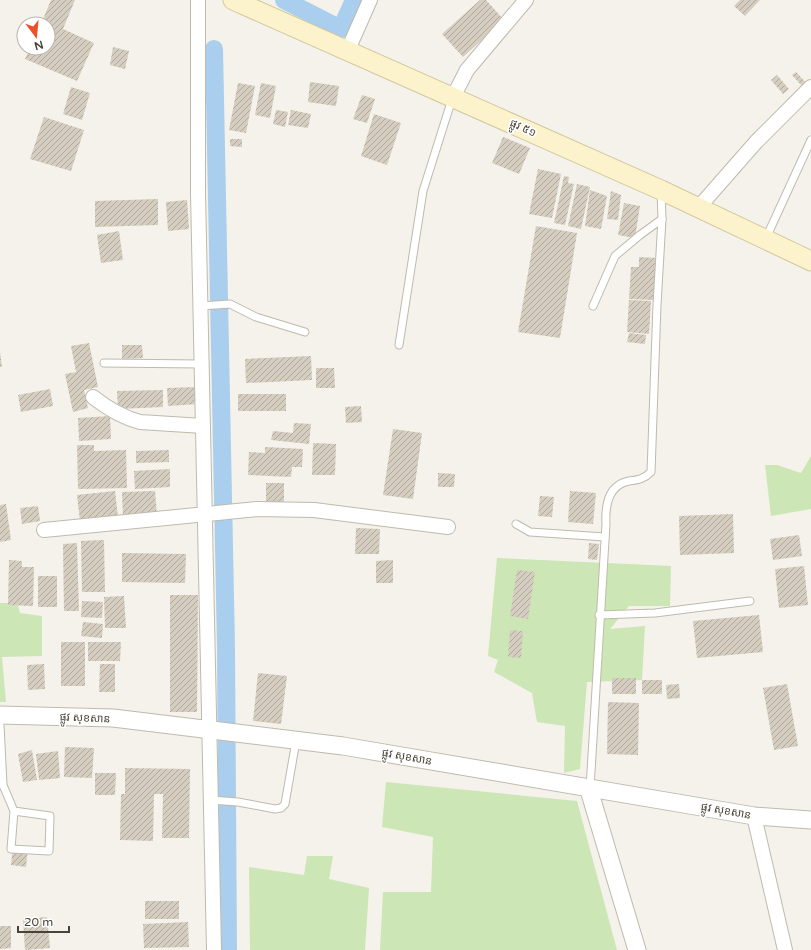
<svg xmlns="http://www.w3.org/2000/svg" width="811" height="950" viewBox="0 0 811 950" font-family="'Varela Round','Noto Sans Khmer',sans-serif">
<defs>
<pattern id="building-hatch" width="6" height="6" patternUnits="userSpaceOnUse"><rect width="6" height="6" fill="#d5cec0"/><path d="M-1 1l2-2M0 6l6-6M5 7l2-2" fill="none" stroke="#afa99d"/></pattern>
</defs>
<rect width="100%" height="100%" fill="#f4f2ea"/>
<g fill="#cde6b5">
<path d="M811 456V509L771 516 765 465H777L801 473Z"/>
<path d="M497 558 671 566 670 606H629L610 629 645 626 642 680 587 682 580 769 564 773 565 726 537 722 532 693 494 672 498 660 488 656Z"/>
<path d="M0 603H17L20 613 42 616V656L2 657 6 702H0Z"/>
<path d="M386 782 577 801 617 950H380L383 892H431L433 837 382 827Z"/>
<path d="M307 856H333L329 879 369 888 365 950H250L249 867 304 875Z"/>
</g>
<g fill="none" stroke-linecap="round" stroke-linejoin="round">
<g stroke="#aaceed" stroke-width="18">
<path d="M284 0 341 29 354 0"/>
<path d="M214 49 226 647 228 950"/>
</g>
</g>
<g fill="url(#building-hatch)">
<path d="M51 0H75L63 29 94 43 77 81 25 59 30 48H48V24H41Z"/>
<path d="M480 0H486L504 20 463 57 442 34Z"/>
<path d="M740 0H760L745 16 734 6Z"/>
<path d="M113 47 129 51 125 69 110 65Z"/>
<path d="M796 72 807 84 803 87 792 75Z"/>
<path d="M777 75 789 89 783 94 771 80Z"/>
<path d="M310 82 339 86 336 106 308 102Z"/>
<path d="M238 83 255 86 246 133 229 130Z"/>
<path d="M261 83 276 86 270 118 255 115Z"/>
<path d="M71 87 90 93 82 120 63 114Z"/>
<path d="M362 95 375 99 367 123 353 119Z"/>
<path d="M276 110 288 112 285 127 273 124Z"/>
<path d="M291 110 311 114 308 128 288 125Z"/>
<path d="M374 114 401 123 387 165 361 156Z"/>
<path d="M44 117 84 130 71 171 30 159Z"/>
<path d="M503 137 530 148 519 174 492 163Z"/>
<path d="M230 139H242V147L230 146Z"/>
<path d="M538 169 561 174 552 218 529 214Z"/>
<path d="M564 176 569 177 568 183 574 184 565 225 554 223Z"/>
<path d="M577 184 590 187 581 229 568 226Z"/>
<path d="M590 190 607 196 601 229 585 226Z"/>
<path d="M611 191 621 195 618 220 607 219Z"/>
<path d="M158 199V225L95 227V201Z"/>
<path d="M187 200 189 229 168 231 166 202Z"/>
<path d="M624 203 640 206 635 238 618 235Z"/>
<path d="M536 226 577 233 560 338 518 332Z"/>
<path d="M119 231 123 260 101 263 97 235Z"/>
<path d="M639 257 656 258 654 300 629 299 631 267H639Z"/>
<path d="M629 300 651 301 649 334 627 332Z"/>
<path d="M629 333 646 335 645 344 627 342Z"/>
<path d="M89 343 98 387 84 390 88 408 73 412 65 374 76 372 71 346Z"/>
<path d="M122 345H142L143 358 122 359Z"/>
<path d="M0 352 2 367H0Z"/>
<path d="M311 356 312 380 246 383 245 359Z"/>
<path d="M316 368H334L335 388H316Z"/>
<path d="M198 387 199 404 168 406 167 388Z"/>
<path d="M50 389 53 406 21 412 18 395Z"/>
<path d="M163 390V407L118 409 117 391Z"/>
<rect x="238" y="394" width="48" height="17"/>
<path d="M361 406 362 422 346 423 345 407Z"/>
<path d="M110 416 111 439 79 441 78 418Z"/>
<path d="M294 423 311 424 309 444 271 440 273 431 293 433Z"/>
<path d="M393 429 422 433 413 499 383 495Z"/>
<path d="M313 443 336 444 335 475H312Z"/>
<path d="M77 445H94V451L126 450 127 488 78 489Z"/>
<path d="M265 447 303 449 302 467H292L291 477 248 475 249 452 265 453Z"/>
<path d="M169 450V462L136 463V451Z"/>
<path d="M170 469V487L135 489 134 471Z"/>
<path d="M438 473 455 474 454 487H438Z"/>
<rect x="266" y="483" width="18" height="22"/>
<path d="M115 491 118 517 80 521 77 495Z"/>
<path d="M155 491 157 516 123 517 122 492Z"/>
<path d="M570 491 596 493 593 524 568 522Z"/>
<path d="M540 496 554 497 552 517 538 516Z"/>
<path d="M6 504 11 540 0 542V505Z"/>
<path d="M38 506 40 521 22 524 20 508Z"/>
<path d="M733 514 734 553 680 555 679 516Z"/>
<path d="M356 528 380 529 379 554H355Z"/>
<path d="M799 535 802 556 773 560 770 539Z"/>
<path d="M104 540 105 592H82L81 541Z"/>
<path d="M77 543 79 611H64L63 544Z"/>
<path d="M589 543 599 544 597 560 588 559Z"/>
<path d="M122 553 186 554 185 583 122 582Z"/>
<path d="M9 560 22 561V567H34L33 606 8 605Z"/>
<path d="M393 560V583H376V561Z"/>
<path d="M804 566 808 605 779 608 775 569Z"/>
<path d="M517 570 535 572 528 619 510 616Z"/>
<rect x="38" y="576" width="19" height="31"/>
<path d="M170 595H198L197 712H170Z"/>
<path d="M124 596 126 628H105L104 597Z"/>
<path d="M82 601 103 602 102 618 81 617Z"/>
<path d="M759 615 763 652 697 658 693 621Z"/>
<path d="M83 622 103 624 102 638 81 636Z"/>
<path d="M510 630 523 631 521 658 508 657Z"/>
<rect x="61" y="642" width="24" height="44"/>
<path d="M88 642H121L120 661H88Z"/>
<path d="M44 664 45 689 28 690 27 665Z"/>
<path d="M100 664H115V692H99Z"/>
<path d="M258 673 287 676 281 724 253 721Z"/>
<rect x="612" y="678" width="24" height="16"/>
<rect x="642" y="680" width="20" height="14"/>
<path d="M679 684 680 698 667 699 666 685Z"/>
<path d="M787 684 798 746 774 750 763 688Z"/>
<path d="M608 702 639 703 638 755 607 754Z"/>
<path d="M65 747 94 748 92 778 64 777Z"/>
<path d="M32 750 37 780 23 782 18 754Z"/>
<path d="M58 751 60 778 39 780 36 754Z"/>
<path d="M125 768 190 769 189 838H162L163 794H154L153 841 120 840 121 794H125Z"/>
<path d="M95 773H116L115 795H95Z"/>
<path d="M13 846 28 847 26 867 11 865Z"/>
<rect x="145" y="901" width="34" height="18"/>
<path d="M47 917 50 948 25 950 23 919Z"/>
<path d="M188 922 189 947 144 948 143 924Z"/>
<path d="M0 926H11V948L0 949Z"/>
</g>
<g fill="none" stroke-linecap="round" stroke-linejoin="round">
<g stroke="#bfbaad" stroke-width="9">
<g id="service">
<path d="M766 238 811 140"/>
<path d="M200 306 230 304 256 317 305 332"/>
<path d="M593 306 615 256 640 235 662 219"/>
<path d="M399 345 423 191 452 99"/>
<path d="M104 363 201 364"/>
<path d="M516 524 530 532 605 537"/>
<path d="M599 615 655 613 750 601"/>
<path d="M0 725 3 785 14 811 11 849 49 851 50 816 14 811"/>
<path d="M590 788 606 524C605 506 608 485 629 481 638 480 644 479 651 472L657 305 662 219 661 192"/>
<path d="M210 800 238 802 275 809 281 808 285 804 296 741"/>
</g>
</g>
<g stroke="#bfbaad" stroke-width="16">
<g id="minor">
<path d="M198 0V193L214 950"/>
<path d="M347 52 370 0"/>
<path d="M453 97 467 70 526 0"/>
<path d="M699 207 756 142 811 87"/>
<path d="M93 397C107 408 121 417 140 422L203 426"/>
<path d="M44 530 257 509 314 510 448 527"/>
<path d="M754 816 785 950"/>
</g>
</g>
<g stroke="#bfbaad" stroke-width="19">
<g id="tertiary">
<path d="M0 715 113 718 343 746 754 816 811 820"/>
<path d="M589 790 637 950"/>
</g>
</g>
<g stroke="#d1c79c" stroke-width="21">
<path id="secondary" d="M233 0 661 190 811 261"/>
</g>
<use href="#service" stroke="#fff" stroke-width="7"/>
<use href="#minor" stroke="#fff" stroke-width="14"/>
<use href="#tertiary" stroke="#fff" stroke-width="17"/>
<use href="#secondary" stroke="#fcf3cc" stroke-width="19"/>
</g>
<g text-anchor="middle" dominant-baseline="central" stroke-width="3.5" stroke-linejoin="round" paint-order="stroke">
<g font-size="11" fill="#484338" stroke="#fff">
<text transform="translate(523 128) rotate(24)">ផ្លូវ ៥១</text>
<text transform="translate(85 718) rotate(2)">ផ្លូវ សុខសាន</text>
<text transform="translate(407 757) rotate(10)">ផ្លូវ សុខសាន</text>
<text transform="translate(726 811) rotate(10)">ផ្លូវ សុខសាន</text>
</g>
</g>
<g transform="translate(36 36) rotate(164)"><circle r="19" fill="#ffffff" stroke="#b6b4af"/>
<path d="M0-3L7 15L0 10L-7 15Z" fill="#ee5027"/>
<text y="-6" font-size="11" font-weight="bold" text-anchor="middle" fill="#484338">N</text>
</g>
<path d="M18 926v6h51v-6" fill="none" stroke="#484338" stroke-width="2"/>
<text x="24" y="926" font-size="12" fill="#484338" stroke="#ffffff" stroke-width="3" paint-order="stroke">20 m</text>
</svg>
